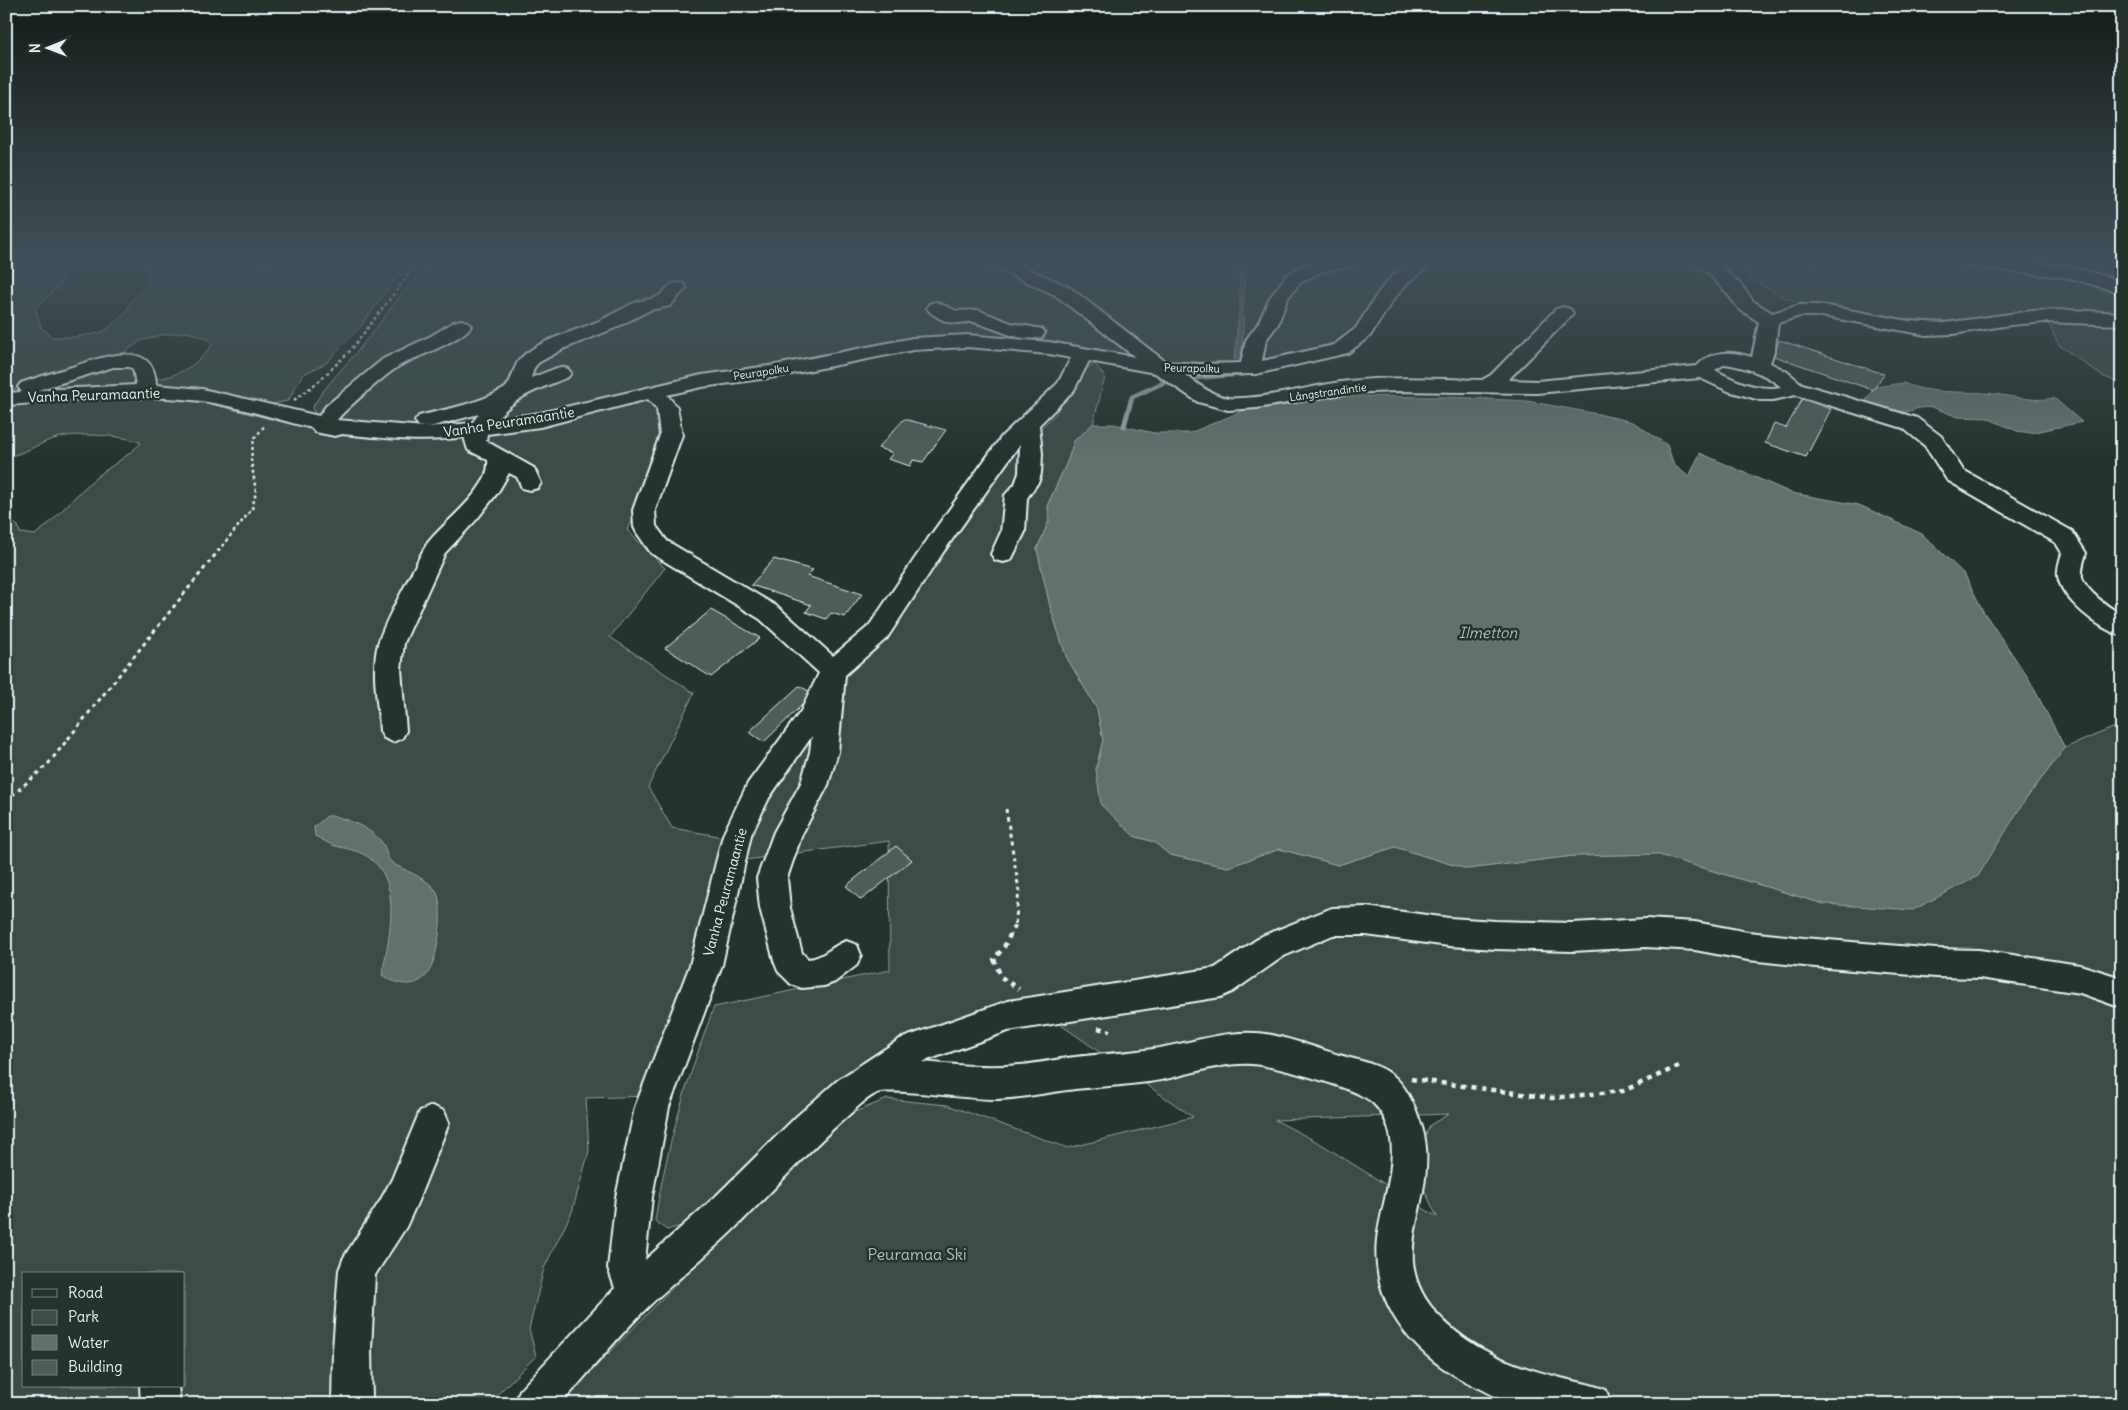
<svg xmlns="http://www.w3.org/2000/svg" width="2128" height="1410" viewBox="0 0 2128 1410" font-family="Delius,sans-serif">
<rect width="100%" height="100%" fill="#26332d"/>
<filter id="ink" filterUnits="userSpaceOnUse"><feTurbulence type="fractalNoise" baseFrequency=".02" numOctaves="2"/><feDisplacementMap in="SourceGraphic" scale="10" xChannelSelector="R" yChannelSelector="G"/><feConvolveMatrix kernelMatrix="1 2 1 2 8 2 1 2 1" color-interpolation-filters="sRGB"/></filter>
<g filter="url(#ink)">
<g fill="#3e4b47" stroke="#939ea0" fill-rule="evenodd">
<path d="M6 261H54L58 263 66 273 59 287 35 308 41 327 52 337H76L103 332 124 315 132 300 148 285 150 274 136 261H411L395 278 361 326 326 363 302 375 288 401 265 405 152 389V379C176 378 198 365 212 345L207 338 187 332 161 335 140 341 117 358 6 392Z"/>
<path d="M435 261H1416C1404 269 1382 283 1375 295 1369 306 1366 316 1358 326 1332 357 1241 365 1201 367L954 338 561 413 490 423 512 396 417 424 414 433 318 420 312 408C325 385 344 368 360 348 385 319 404 285 435 261Z"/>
<path d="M1732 261H2122V384L2102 376 2059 345 2048 323 1984 320 1891 324 1845 318 1783 297 1747 277Z"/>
<path d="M1095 364 1105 377 1093 424 1074 441 1068 460 1048 504 1049 521 1037 549 1050 606 1066 656 1097 709 1103 740 1096 769 1124 825 1134 836 1154 842 1170 855 1228 867 1280 849 1338 865 1395 847 1467 869 1573 856 1656 854 1824 904 2025 800 2065 748 2122 724V1404H559L838 1119 887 1099 947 1105 1068 1148 1193 1117 1028 1002 938 1031 698 1221 667 1230 655 1221C666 1147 688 1077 714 1007L890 970 889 841 745 860 751 826 803 745 844 668 882 643 913 588 1008 461 1055 414 1082 371ZM1449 1114 1430 1125 1424 1140 1423 1187 1437 1217 1321 1144 1275 1120Z"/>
<path d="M105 365 139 366 140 388 18 393Z"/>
<path d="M142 396 195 400 290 424 344 434 435 441 556 422 643 398 659 407 663 441 643 504 627 530 665 568 610 637 694 693 648 787 672 828 730 838 649 1096 586 1098 589 1151 572 1212 544 1268 529 1329 536 1356 488 1404H6V492H10V505L6 517 18 526 20 533 35 535C58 518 75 494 98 476 112 465 128 456 141 443 126 435 78 433 61 437 41 441 26 454 6 457V404L77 398ZM24 1274H184V1386H24Z"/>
</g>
<g fill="#636f6d" stroke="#98a3a5">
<path d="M1226 261H1245L1242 359H1234L1240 305 1239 273Z"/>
<path d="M1903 383C1929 394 1956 391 1984 393 2005 394 2033 403 2054 398L2082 422 2031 433 2017 431 1987 418 1958 417 1932 407 1919 408 1903 413 1888 412 1870 404 1866 400 1875 387Z"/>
<path d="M1324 396 1452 397 1527 401 1598 414 1633 422 1667 445 1674 465 1689 477 1700 453 1791 493 1859 505 1922 534 1965 575 1983 611 2029 679 2065 748 2025 800 1978 876 1913 910 1824 904 1656 854 1573 856 1467 869 1395 847 1338 865 1280 849 1228 867 1170 855 1154 842 1134 836 1101 805 1096 769 1103 740 1097 709 1066 656 1050 606 1037 549 1049 521 1048 504 1068 460 1074 441 1093 424H1114L1154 433H1190L1247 409Z"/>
<path d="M327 816C342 815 375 830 383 844 387 850 385 855 391 862 404 871 423 876 434 888 447 901 438 965 425 977 412 989 395 984 382 975 388 942 403 885 372 860 361 850 346 849 332 845 326 842 321 839 315 836L314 827Z"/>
</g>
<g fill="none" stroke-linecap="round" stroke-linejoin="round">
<g stroke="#98a3a5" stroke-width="5">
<path d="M1194 378 1243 374"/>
<path d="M1124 426 1132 397 1169 380"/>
</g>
</g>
<g fill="#505c59" stroke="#e8f1f8">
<path d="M1779 340 1884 374 1873 390 1774 356Z"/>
<path d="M1802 399 1831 409 1806 457 1765 443 1774 424 1786 428Z"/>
<path d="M904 419 946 430 923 462 913 460 910 466 888 459 893 453 878 448Z"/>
<path d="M774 559 813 570 807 576 862 594 845 617 831 613 826 619 806 612 811 605 751 585Z"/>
<path d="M711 610 760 638 711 677 665 648Z"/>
<path d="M799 686 809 691 802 705 764 742 749 732Z"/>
<path d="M896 846 912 860 861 900 846 886Z"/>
</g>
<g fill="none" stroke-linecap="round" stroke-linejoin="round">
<g stroke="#e8f1f8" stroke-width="4">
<g id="minor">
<path d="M987 261H1011L1069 287 1166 362 1200 364 1241 363 1246 340 1258 324 1269 299 1287 275 1302 266 1319 261H1357L1354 265 1323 271 1300 283 1287 299 1278 324 1266 340 1262 361 1334 345 1356 328 1378 293 1392 276 1415 261H1436L1406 284 1393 300 1370 336 1348 353 1256 374 1185 375C1198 384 1212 396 1229 398 1266 400 1311 385 1349 381 1393 376 1438 379 1482 380L1491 375 1556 309 1563 307 1570 309 1573 313 1570 317 1508 380 1537 381 1697 366C1712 349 1732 351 1752 357L1759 322 1739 309 1727 293 1706 271 1693 265 1690 261H1713L1718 263 1741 285 1753 301 1772 313 1800 305H1822L1909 321 1944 323 2032 311 2071 310 2122 313V325L2045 322 2010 325 1953 334 1926 335 1822 316H1800L1778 323 1775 348 1770 363 1786 371 1802 384 1917 418 1941 436 1963 470 2072 531 2086 553C2084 560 2081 569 2082 577 2085 591 2110 608 2122 615V636C2101 630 2061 600 2058 576 2057 568 2060 560 2062 553L2056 543 1947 480 1925 446 1903 428 1796 395 1773 400H1760L1728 391 1700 378 1537 393 1396 391 1349 393 1257 408 1228 410 1198 402 1155 373 1089 361 1074 390 1039 425 1042 454 1041 473 1039 481 1027 498 1025 532 1011 560 1003 562 995 560 991 554 1001 532 1005 495 1015 484 1019 473 1020 444 944 551 887 638 845 675 838 752 828 785 802 834 787 878 790 908 802 953 808 959C823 958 832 946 846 941L857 945 861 955 857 965 835 982 824 986 802 988 791 984 778 971 774 961 760 908 757 878 774 832 801 783 810 752 812 736 769 798 751 835 722 965 669 1107 652 1197 645 1260 716 1196 797 1116 838 1080 900 1039 1008 1001 1215 968 1262 936 1332 908 1366 907 1449 918 1496 921 1572 923 1646 919 1695 922 1748 932 1804 938 1936 949 1979 950 2080 965 2122 978V1008L2080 993 1979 978 1936 977 1804 966 1748 960 1695 950 1646 947 1572 951 1496 949 1449 946 1366 935H1333L1284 956 1232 992 1221 997 1008 1031 922 1062C955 1065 987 1068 1020 1065 1038 1064 1056 1059 1075 1057 1101 1054 1127 1053 1153 1049 1194 1043 1231 1027 1272 1035 1295 1040 1317 1048 1339 1055 1356 1060 1376 1063 1391 1074 1403 1083 1409 1095 1415 1108 1420 1121 1425 1133 1426 1148 1431 1213 1384 1261 1442 1319 1474 1352 1518 1367 1561 1378 1576 1382 1591 1384 1606 1390L1611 1404C1590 1404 1568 1404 1547 1404 1538 1404 1528 1405 1518 1404 1505 1402 1491 1394 1479 1388 1419 1361 1370 1309 1377 1239 1382 1196 1410 1139 1373 1103 1358 1088 1275 1066 1252 1064 1221 1062 1191 1074 1161 1080 1132 1085 1104 1086 1075 1089 1049 1092 1024 1098 997 1099 974 1100 889 1087 877 1093 864 1099 854 1111 843 1120 809 1150 779 1184 747 1216 717 1247 683 1274 652 1303 620 1334 591 1370 561 1404H515L520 1390 615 1288 608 1268 616 1197 635 1107 690 965 723 835 748 783 801 711 819 673 760 619 651 553 637 533 634 527 633 510 660 435 657 409 648 399 540 427 487 434 486 441 534 468 541 483 538 488 530 490 522 488 517 477 509 473 498 492 477 519 445 553 404 643 401 669 406 731 402 738 393 742 384 738 380 731C378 703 371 671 378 644 384 623 399 598 409 578 415 567 420 555 427 544 443 522 491 490 488 460L468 450 464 437C423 443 383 438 342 434L335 436 315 432 312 428C275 419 238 406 201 401 137 392 71 401 6 405V393L22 392 18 387 21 383C38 377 55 372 72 367 100 358 155 337 156 385L202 389 319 416 326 406 383 359 431 336 454 322 461 320 468 322 471 326C460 342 417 356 399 366 389 372 344 410 337 420L425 427 419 426 415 421 419 416C446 409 477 404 502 390 514 384 511 366 523 356 544 338 574 332 599 321 612 315 624 307 637 302 643 300 649 300 655 298 668 293 666 280 684 284L686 288 670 306 650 310 613 329 563 349 538 363 534 368 531 378 554 369 561 367 568 369 571 373 568 377C540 389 516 395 497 419L540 413 702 375 776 365 913 338 967 335 1049 342 1135 357 1055 295 990 265ZM967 347 1049 354 1071 358 1058 383 1002 436 928 539 869 626 833 656 778 607 667 541 656 526 655 510 682 435 677 407 667 395 702 387 776 377 913 350ZM1725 364C1745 367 1765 373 1781 387 1758 391 1735 381 1715 370ZM113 367H129L133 369 136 385 38 390ZM479 414 472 423 427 427 433 426Z"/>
<path d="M1960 261H2014L2071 267 2122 281V293L2070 278 1969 266 1963 265Z"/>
<path d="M936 302 957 311 978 310 1011 323 1042 329 1045 333 1042 337C1020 343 998 329 977 323 970 320 961 324 954 323 945 322 931 315 927 308L929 304Z"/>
<path d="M432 1106 444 1111 449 1123 417 1203 406 1227 375 1275 371 1349 372 1404H332L333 1349 339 1270 344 1257 380 1201 392 1179 420 1111Z"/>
<path d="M140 1386H178L180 1404H141Z"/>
</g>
</g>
<g stroke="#e8f1f8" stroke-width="2.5" stroke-dasharray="3 3" stroke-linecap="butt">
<path d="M294 400 318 382 350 351 419 261"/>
<path d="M218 551 252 509 256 492 251 459 254 439 265 425"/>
</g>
<g stroke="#e8f1f8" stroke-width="3" stroke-dasharray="4 4" stroke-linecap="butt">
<path d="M6 801 48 764 219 550"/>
<path d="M1006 809 1019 891 1015 926"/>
</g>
<g stroke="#e8f1f8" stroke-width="4.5" stroke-dasharray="5 5" stroke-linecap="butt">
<path d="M1015 925 1004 947 994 959 1001 977 1019 989"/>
<path d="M1098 1028 1110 1031"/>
<path d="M1411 1079 1552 1098 1623 1091 1679 1066"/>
</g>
<use href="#minor" fill="#26332d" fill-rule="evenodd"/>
</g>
</g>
<linearGradient id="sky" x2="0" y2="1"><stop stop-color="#151c19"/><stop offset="0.57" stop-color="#415057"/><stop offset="1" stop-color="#415057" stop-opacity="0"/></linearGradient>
<rect width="2128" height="458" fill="url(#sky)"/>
<g text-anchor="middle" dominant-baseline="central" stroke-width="5" stroke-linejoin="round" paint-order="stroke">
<g font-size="11" fill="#e8f1f8" stroke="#26332d">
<text transform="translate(1192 368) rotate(1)">Peurapolku</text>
<text transform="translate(761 372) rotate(-9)">Peurapolku</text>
<text transform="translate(1328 392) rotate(-8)">Långstrandintie</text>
</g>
<g font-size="14" fill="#e8f1f8" stroke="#26332d">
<text transform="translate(94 395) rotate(-2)">Vanha Peuramaantie</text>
<text transform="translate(509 422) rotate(-9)">Vanha Peuramaantie</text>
<text transform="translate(725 892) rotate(-75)">Vanha Peuramaantie</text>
</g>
<g font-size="15" font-style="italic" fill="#b3bdc0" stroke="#26332d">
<text x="1488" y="632">Ilmetton</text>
</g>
<g font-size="16" fill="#b5bfc3" stroke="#26332d">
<text x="917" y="1254">Peuramaa Ski</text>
</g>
</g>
<rect width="2128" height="1410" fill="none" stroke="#26332d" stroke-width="25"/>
<rect x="12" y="12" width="2103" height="1385" fill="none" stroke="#e8f1f8" stroke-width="2" filter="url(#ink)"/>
<rect x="22" y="1272" width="162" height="115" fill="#26332d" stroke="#747f7e"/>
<rect x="32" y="1289" width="25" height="8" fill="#26332d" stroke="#747f7e"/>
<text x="68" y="1298" font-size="15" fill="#e8f1f8">Road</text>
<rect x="32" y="1310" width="25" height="15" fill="#3e4b47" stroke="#747f7e"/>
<text x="68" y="1322" font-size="15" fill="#e8f1f8">Park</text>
<rect x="32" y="1335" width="25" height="15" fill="#636f6d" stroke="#747f7e"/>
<text x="68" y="1348" font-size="15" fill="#e8f1f8">Water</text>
<rect x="32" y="1360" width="25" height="15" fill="#505c59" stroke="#747f7e"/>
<text x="68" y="1372" font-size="15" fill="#e8f1f8">Building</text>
<g transform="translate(48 48) rotate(269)" stroke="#26332d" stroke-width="4" paint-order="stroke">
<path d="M0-4L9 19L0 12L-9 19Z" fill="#e8f1f8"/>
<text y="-8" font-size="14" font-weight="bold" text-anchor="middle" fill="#e8f1f8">N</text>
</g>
</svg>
